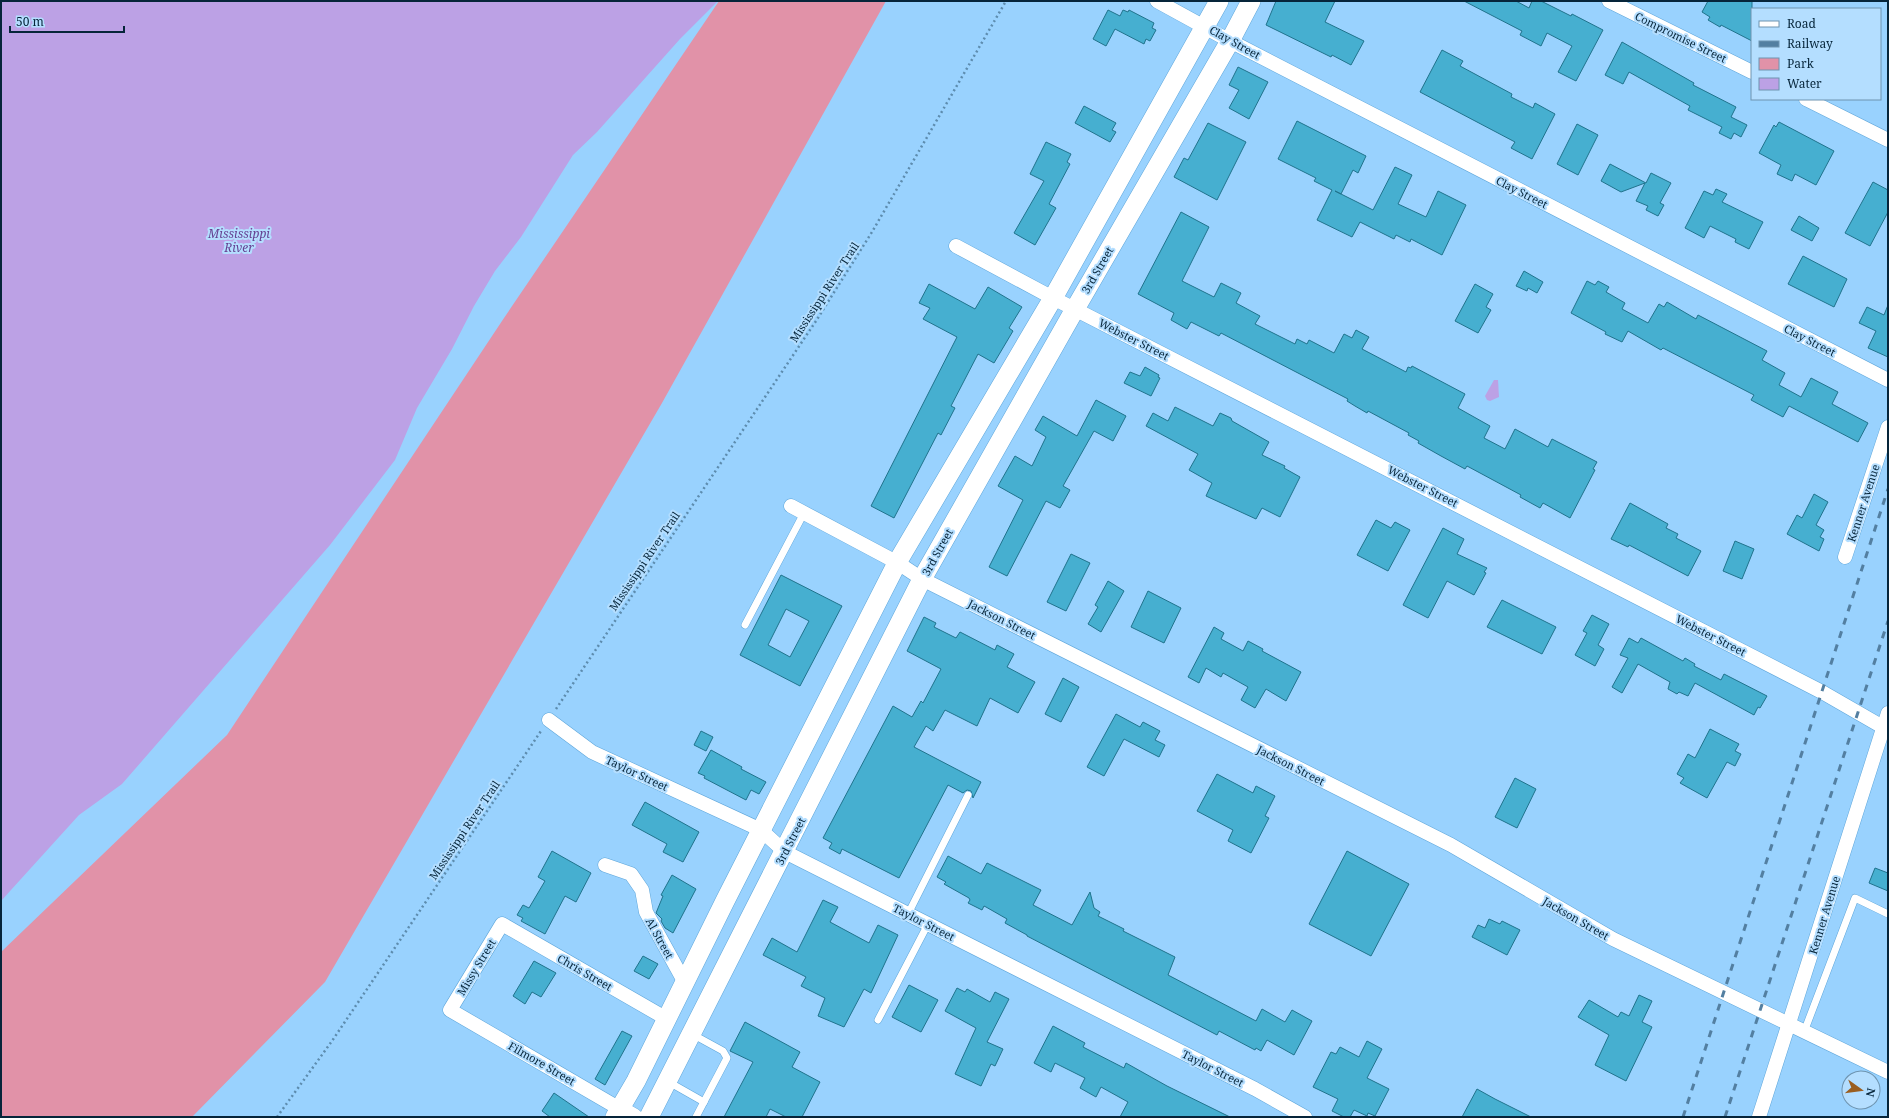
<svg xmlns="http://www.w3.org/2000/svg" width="1889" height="1118" viewBox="0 0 1889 1118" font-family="'Noto Serif',serif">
<rect width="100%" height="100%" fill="#99d2fe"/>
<path fill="#e192a8" d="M719 1H886L662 403 325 982 192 1117H1V952L227 735 504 318Z"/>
<g fill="#bca1e5">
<path d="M1 1H718L680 39 597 132 573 155 521 237 495 271 474 306 452 349 417 408 395 460 330 545 122 784 79 815 1 901Z"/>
<path d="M1494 380H1498L1499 397 1490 401 1487 400 1485 396Z"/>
</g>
<g fill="#46afd0" stroke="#20738c" fill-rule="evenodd">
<path d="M1276 1H1335L1325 22 1364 41 1351 65 1332 55 1331 57 1266 25Z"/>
<path d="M1464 1H1516L1529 8 1532 1H1541L1571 16 1572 14 1603 30 1576 81 1558 72 1572 46 1547 33 1541 46 1520 35 1522 31Z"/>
<path d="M1708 1H1752V41L1721 25 1720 27 1708 20 1710 17 1702 12Z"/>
<path d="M1108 10 1120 16 1123 10 1128 12 1129 10 1154 23 1152 28 1156 30 1150 41 1146 39 1144 44 1115 29 1106 46 1093 39Z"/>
<path d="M1622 42 1694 83 1693 85 1736 107 1731 117 1747 125 1741 137 1734 133 1731 139 1719 133 1722 127 1688 110 1690 106 1629 72 1623 84 1605 75Z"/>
<path d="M1442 50 1463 61 1460 66 1512 94 1511 97 1533 108 1535 103 1555 114 1532 159 1511 148 1515 142 1420 92Z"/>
<path d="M1238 67 1268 82 1249 119 1229 108 1239 90 1229 85Z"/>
<path d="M1084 106 1116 123 1112 130 1116 132 1110 142 1075 123Z"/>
<path d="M1297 121 1366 156 1358 173 1353 170 1341 194 1335 191 1373 210 1395 167 1412 175 1398 204 1426 217 1438 191 1466 205 1442 255 1411 239 1410 242 1396 235 1394 239 1360 222 1352 237 1317 220 1332 190 1314 181 1316 178 1278 159Z"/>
<path d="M1779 122 1834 151 1816 185 1795 174 1792 181 1777 174 1781 165 1759 153 1774 125 1776 127Z"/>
<path d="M1208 123 1246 142 1217 200 1174 177 1184 158 1188 160Z"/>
<path d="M1577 124 1598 135 1578 175 1557 164Z"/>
<path d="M1046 142 1071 154 1067 162 1070 164 1049 204 1056 208 1035 245 1014 233 1044 181 1030 174Z"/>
<path d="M1610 164 1646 183 1651 173 1671 183 1660 203 1664 205 1658 216 1646 210 1648 206 1636 201 1645 183 1621 192 1601 181Z"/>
<path d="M1873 182 1888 190V212L1870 246 1845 233Z"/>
<path d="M1716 189 1727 194 1722 202 1763 222 1749 249 1735 242 1736 239 1710 226 1704 238 1685 228 1704 191 1713 195Z"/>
<path d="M1181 212 1209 227 1182 281 1214 297 1221 283 1241 293 1236 303 1260 316 1255 324 1295 344 1297 339 1307 344 1309 340 1334 353 1344 334 1352 338 1356 330 1369 337 1362 349 1406 372 1408 367 1411 368 1412 366 1465 394 1458 408 1490 426 1484 438 1505 449 1515 429 1548 447 1552 439 1597 462 1593 469 1595 470 1570 518 1543 503 1540 508 1520 497 1521 495 1467 466 1465 469 1441 456 1418 443 1419 441 1408 435 1409 433 1368 411 1367 413 1355 406 1347 401 1348 399 1221 333 1219 336 1191 322 1187 329 1171 320 1174 313 1138 294Z"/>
<path d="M1799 216 1819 228 1812 241 1791 230Z"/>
<path d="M1803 256 1847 279 1834 307 1788 284Z"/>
<path d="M1524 271 1543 282 1537 293 1528 288 1527 291 1516 286Z"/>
<path d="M1587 281 1595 285 1598 281 1609 287 1606 292 1625 303 1622 309 1648 323 1659 304 1664 307 1667 302 1696 319 1698 315 1767 351 1762 360 1785 373 1779 385 1801 397 1811 378 1838 392 1832 404 1868 423 1858 442 1789 406 1783 417 1751 400 1754 395 1663 348 1661 350 1628 331 1622 342 1605 334 1606 332 1571 313Z"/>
<path d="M929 284 975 309 988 287 1022 307 1009 328 1013 331 994 363 978 354 951 406 955 408 941 435 938 433 894 518 871 506 957 337 923 319 930 308 919 303Z"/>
<path d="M1475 284 1493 294 1486 307 1491 310 1478 333 1455 321Z"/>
<path d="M1888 305V357L1868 348 1876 331 1859 323 1867 307 1884 315Z"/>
<path d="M1145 367 1159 375 1158 377 1160 378 1151 396 1124 383 1130 372 1140 376Z"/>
<path d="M1096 400 1126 416 1113 441 1094 431 1063 486 1070 490 1060 508 1046 501 1007 576 989 567 1023 500 998 486 1015 456 1032 466 1046 437 1035 430 1043 416 1077 436Z"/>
<path d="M1175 407 1213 426 1220 413 1231 418 1232 421 1269 442 1262 455 1285 466 1284 468 1300 477 1280 517 1262 508 1256 519 1206 496 1212 483 1189 470 1198 454 1146 426 1153 413 1168 421Z"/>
<path d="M1814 494 1828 502 1816 525 1824 530 1820 537 1824 539 1819 551 1787 534 1797 515 1802 518Z"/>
<path d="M1630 503 1668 524 1666 528 1678 534 1676 538 1701 551 1688 576 1629 545 1628 547 1611 539Z"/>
<path d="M1376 520 1391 528 1395 522 1410 530 1388 571 1357 555Z"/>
<path d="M1443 528 1464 539 1457 554 1487 568 1484 572 1486 573 1474 595 1447 581 1428 618 1403 605Z"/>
<path d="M1735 541 1754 549 1742 579 1723 571Z"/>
<path d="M1071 554 1090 563 1066 611 1047 602Z"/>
<path d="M781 575 842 606 800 686 740 655ZM786 609 809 621 790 657 768 645Z"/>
<path d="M1108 581 1124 591 1101 632 1088 624 1098 607 1095 605Z"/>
<path d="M1148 591 1181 608 1164 643 1131 627Z"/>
<path d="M1502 600 1556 627 1542 654 1487 627Z"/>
<path d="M1592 615 1609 624 1598 645 1604 649 1595 666 1575 655 1587 633 1583 631Z"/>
<path d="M924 617 936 623 934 627 956 638 960 632 995 650 997 645 1014 654 1007 667 1035 682 1018 713 990 698 977 726 945 710 933 731 926 726 914 747 981 782 973 798 971 791 967 790 963 793 948 785 899 878 842 849 840 854 829 848 832 843 823 838 893 706 912 717 921 701 923 703 941 669 907 651Z"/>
<path d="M1214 627 1224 633 1221 639 1243 651 1248 641 1263 649 1262 651 1301 672 1286 701 1266 689 1255 708 1241 700 1248 687 1223 673 1221 677 1206 668 1199 683 1188 677Z"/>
<path d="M1629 638 1638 643 1641 638 1683 661 1685 658 1695 664 1694 666 1721 680 1724 674 1767 696 1760 708 1758 707 1754 715 1695 683 1688 696 1679 692 1677 694 1668 689 1670 682 1638 664 1622 693 1612 687 1628 658 1620 655Z"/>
<path d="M1063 678 1079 687 1061 722 1045 714Z"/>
<path d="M1116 714 1140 727 1143 722 1160 731 1155 740 1165 745 1159 757 1124 739 1104 776 1087 767Z"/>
<path d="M1710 729 1739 744 1735 751 1741 754 1735 766 1727 762 1707 798 1680 783 1684 778 1677 774 1688 754 1695 758Z"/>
<path d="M701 731 713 737 706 751 694 745Z"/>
<path d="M711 750 742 767 741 769 766 782 759 794 751 790 746 800 704 778 705 776 698 773Z"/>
<path d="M1217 774 1253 793 1256 786 1275 796 1265 816 1269 818 1251 853 1228 841 1233 830 1197 811Z"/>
<path d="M1515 778 1536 789 1517 828 1495 817Z"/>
<path d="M645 802 699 832 683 862 663 852 667 844 632 825Z"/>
<path d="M552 851 591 873 576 902 565 896 545 934 521 921 523 918 517 915 523 905 529 908 545 881 538 877Z"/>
<path d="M1347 851 1409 884 1371 956 1309 924Z"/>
<path d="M948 856 981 874 987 863 1041 890 1033 905 1072 925 1090 892 1094 908 1100 912 1098 916 1124 929 1123 931 1175 957 1168 975 1256 1021 1262 1009 1285 1022 1292 1010 1312 1021 1294 1055 1267 1040 1261 1051 1256 1048 1255 1050 1219 1031 1217 1035 1027 936V935L1005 923 1007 919 986 907 984 906 982 910 968 903 970 900 969 898 944 884 946 882 937 877Z"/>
<path d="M1875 868 1888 873V891L1869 883Z"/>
<path d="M672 875 696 889 673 933 665 928 661 921 662 919 656 913 663 896 661 895Z"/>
<path d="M823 900 838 907 830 922 869 943 878 925 898 935 871 993 864 989 844 1027 818 1016 825 998 801 986 806 977 763 955 772 938 797 952Z"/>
<path d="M1489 919 1500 924 1502 921 1520 930 1507 955 1472 937 1478 925 1485 928Z"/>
<path d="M643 956 658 964 649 979 634 971Z"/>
<path d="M534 961 556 973 541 997 532 992 525 1004 513 996Z"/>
<path d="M909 985 938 1000 921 1032 892 1017Z"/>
<path d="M957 988 965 992 967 989 990 1002 995 992 1009 999 987 1042 1003 1049 995 1066 991 1064 981 1086 955 1074 976 1028 945 1011Z"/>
<path d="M1639 995 1652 1001 1642 1022 1652 1027 1626 1081 1595 1065 1609 1035 1578 1017 1589 1000 1618 1017 1621 1012 1629 1016Z"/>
<path d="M745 1022 800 1052 792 1067 820 1082 802 1117H786L770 1109 766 1117H724L753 1062 730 1051Z"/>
<path d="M1053 1026 1085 1043 1083 1047 1124 1068 1126 1063 1167 1086 1230 1117H1120L1128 1102 1101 1087 1096 1097 1080 1088 1085 1078 1055 1063 1051 1072 1034 1063Z"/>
<path d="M622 1031 632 1036 605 1085 595 1079Z"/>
<path d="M1367 1041 1382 1049 1367 1078 1389 1089 1375 1116 1368 1113 1367 1116 1354 1110 1350 1117H1344L1332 1111 1338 1099 1313 1087 1331 1052 1336 1054 1340 1047 1359 1057Z"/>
<path d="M1477 1089 1495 1099 1531 1117H1462Z"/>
<path d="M554 1093 589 1117H550L542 1111Z"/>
</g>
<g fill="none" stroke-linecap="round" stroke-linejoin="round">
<g stroke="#5ea6da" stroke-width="8">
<g id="service">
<path d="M745 625 804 513"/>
<path d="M908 914 968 795"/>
<path d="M878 1020 928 924"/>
<path d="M1804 1032 1855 898 1888 914"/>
<path d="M692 1034 723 1051 727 1058 696 1117"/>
<path d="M667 1081 704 1102"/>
</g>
</g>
<g stroke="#5ea6da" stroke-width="15">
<g id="minor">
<path d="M1157 1 1230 41 1888 380"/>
<path d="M1609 1 1752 72"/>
<path d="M1806 99 1888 140"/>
<path d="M956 246 1053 298 1822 692 1888 730"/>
<path d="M791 506 898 563 922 579 1451 845 1613 939 1888 1072"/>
<path d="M1845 557 1888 427"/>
<path d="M549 720 592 752 761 830 785 852 1255 1089 1305 1117"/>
<path d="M605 865 631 874 642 890 646 912 685 983"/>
<path d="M620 1109 450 1010 502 924 667 1019"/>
<path d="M1759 1117 1888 713"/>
</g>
</g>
<g stroke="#5ea6da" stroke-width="18">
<path id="tertiary" d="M620 1109 634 1117"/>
</g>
<g stroke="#5ea6da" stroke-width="20">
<g id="secondary">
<path d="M615 1117 636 1081 725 901 898 561 1053 298 1219 1"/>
<path d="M649 1117 922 579 1075 309 1230 41 1251 1"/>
</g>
</g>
<g stroke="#5d8cae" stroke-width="2.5" stroke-dasharray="2 3" stroke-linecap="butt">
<path d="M556 709 816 321 872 232 1006 1"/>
<path d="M277 1117 332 1041 541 731"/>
</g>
<use href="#service" stroke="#fff" stroke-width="7"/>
<use href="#minor" stroke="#fff" stroke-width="14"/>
<use href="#tertiary" stroke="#fff" stroke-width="17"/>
<use href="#secondary" stroke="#fff" stroke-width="19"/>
<g stroke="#537fa1" stroke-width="3" stroke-dasharray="7 7" stroke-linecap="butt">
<path d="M1683 1117 1888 489"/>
<path d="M1725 1117 1888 621"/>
</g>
</g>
<g text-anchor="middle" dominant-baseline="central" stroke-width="4" stroke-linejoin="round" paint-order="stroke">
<g font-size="11" fill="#06253a" stroke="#b4deff">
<text transform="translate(1681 37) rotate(26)">Compromise Street</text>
<text transform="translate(1235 42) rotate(29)">Clay Street</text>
<text transform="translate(1522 192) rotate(27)">Clay Street</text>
<text transform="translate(1097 270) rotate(-60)">3rd Street</text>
<text transform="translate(824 292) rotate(-57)">Mississippi River Trail</text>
<text transform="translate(1134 339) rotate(27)">Webster Street</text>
<text transform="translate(1810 340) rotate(27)">Clay Street</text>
<text transform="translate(1423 486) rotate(27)">Webster Street</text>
<text transform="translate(1863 503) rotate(-72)">Kenner Avenue</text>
<text transform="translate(937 552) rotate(-61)">3rd Street</text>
<text transform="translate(644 561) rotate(-56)">Mississippi River Trail</text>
<text transform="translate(1002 619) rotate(27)">Jackson Street</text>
<text transform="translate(1711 635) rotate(27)">Webster Street</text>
<text transform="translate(1291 765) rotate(27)">Jackson Street</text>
<text transform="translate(637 773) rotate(25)">Taylor Street</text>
<text transform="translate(464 830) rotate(-56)">Mississippi River Trail</text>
<text transform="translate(790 841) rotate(-63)">3rd Street</text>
<text transform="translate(1824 915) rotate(-73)">Kenner Avenue</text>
<text transform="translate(1576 918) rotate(30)">Jackson Street</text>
<text transform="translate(924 922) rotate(27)">Taylor Street</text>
<text transform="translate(660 938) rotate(61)">Al Street</text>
<text transform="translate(476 967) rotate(-59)">Missy Street</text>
<text transform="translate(585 972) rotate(30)">Chris Street</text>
<text transform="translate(542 1063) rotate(30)">Filmore Street</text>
<text transform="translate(1213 1068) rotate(27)">Taylor Street</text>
</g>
<g font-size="12" font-style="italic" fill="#664192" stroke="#b4deff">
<text x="239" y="233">Mississippi<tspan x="239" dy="14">River</tspan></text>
</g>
</g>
<rect width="1889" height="1118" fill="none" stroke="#06253a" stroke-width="4"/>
<rect x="1751" y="8" width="130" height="92" fill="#b4deff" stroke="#6e94b0"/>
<rect x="1759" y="21" width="20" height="6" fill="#ffffff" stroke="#6e94b0"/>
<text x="1787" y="28" font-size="12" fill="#06253a">Road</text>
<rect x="1759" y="41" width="20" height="6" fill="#537fa1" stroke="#6e94b0"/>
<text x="1787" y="48" font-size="12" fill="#06253a">Railway</text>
<rect x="1759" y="58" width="20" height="12" fill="#e192a8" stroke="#6e94b0"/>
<text x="1787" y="68" font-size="12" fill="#06253a">Park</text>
<rect x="1759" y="78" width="20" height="12" fill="#bca1e5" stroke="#6e94b0"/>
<text x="1787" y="88" font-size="12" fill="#06253a">Water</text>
<g transform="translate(1861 1090) rotate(104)"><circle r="19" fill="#b4deff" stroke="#6e94b0"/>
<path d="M0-3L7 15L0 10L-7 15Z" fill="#9a5e20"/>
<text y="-6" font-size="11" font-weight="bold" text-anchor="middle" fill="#06253a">N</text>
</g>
<path d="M10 26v6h114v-6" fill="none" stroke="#06253a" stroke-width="2"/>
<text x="16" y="26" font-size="12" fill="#06253a" stroke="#b4deff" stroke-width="3" paint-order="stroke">50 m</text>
</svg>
